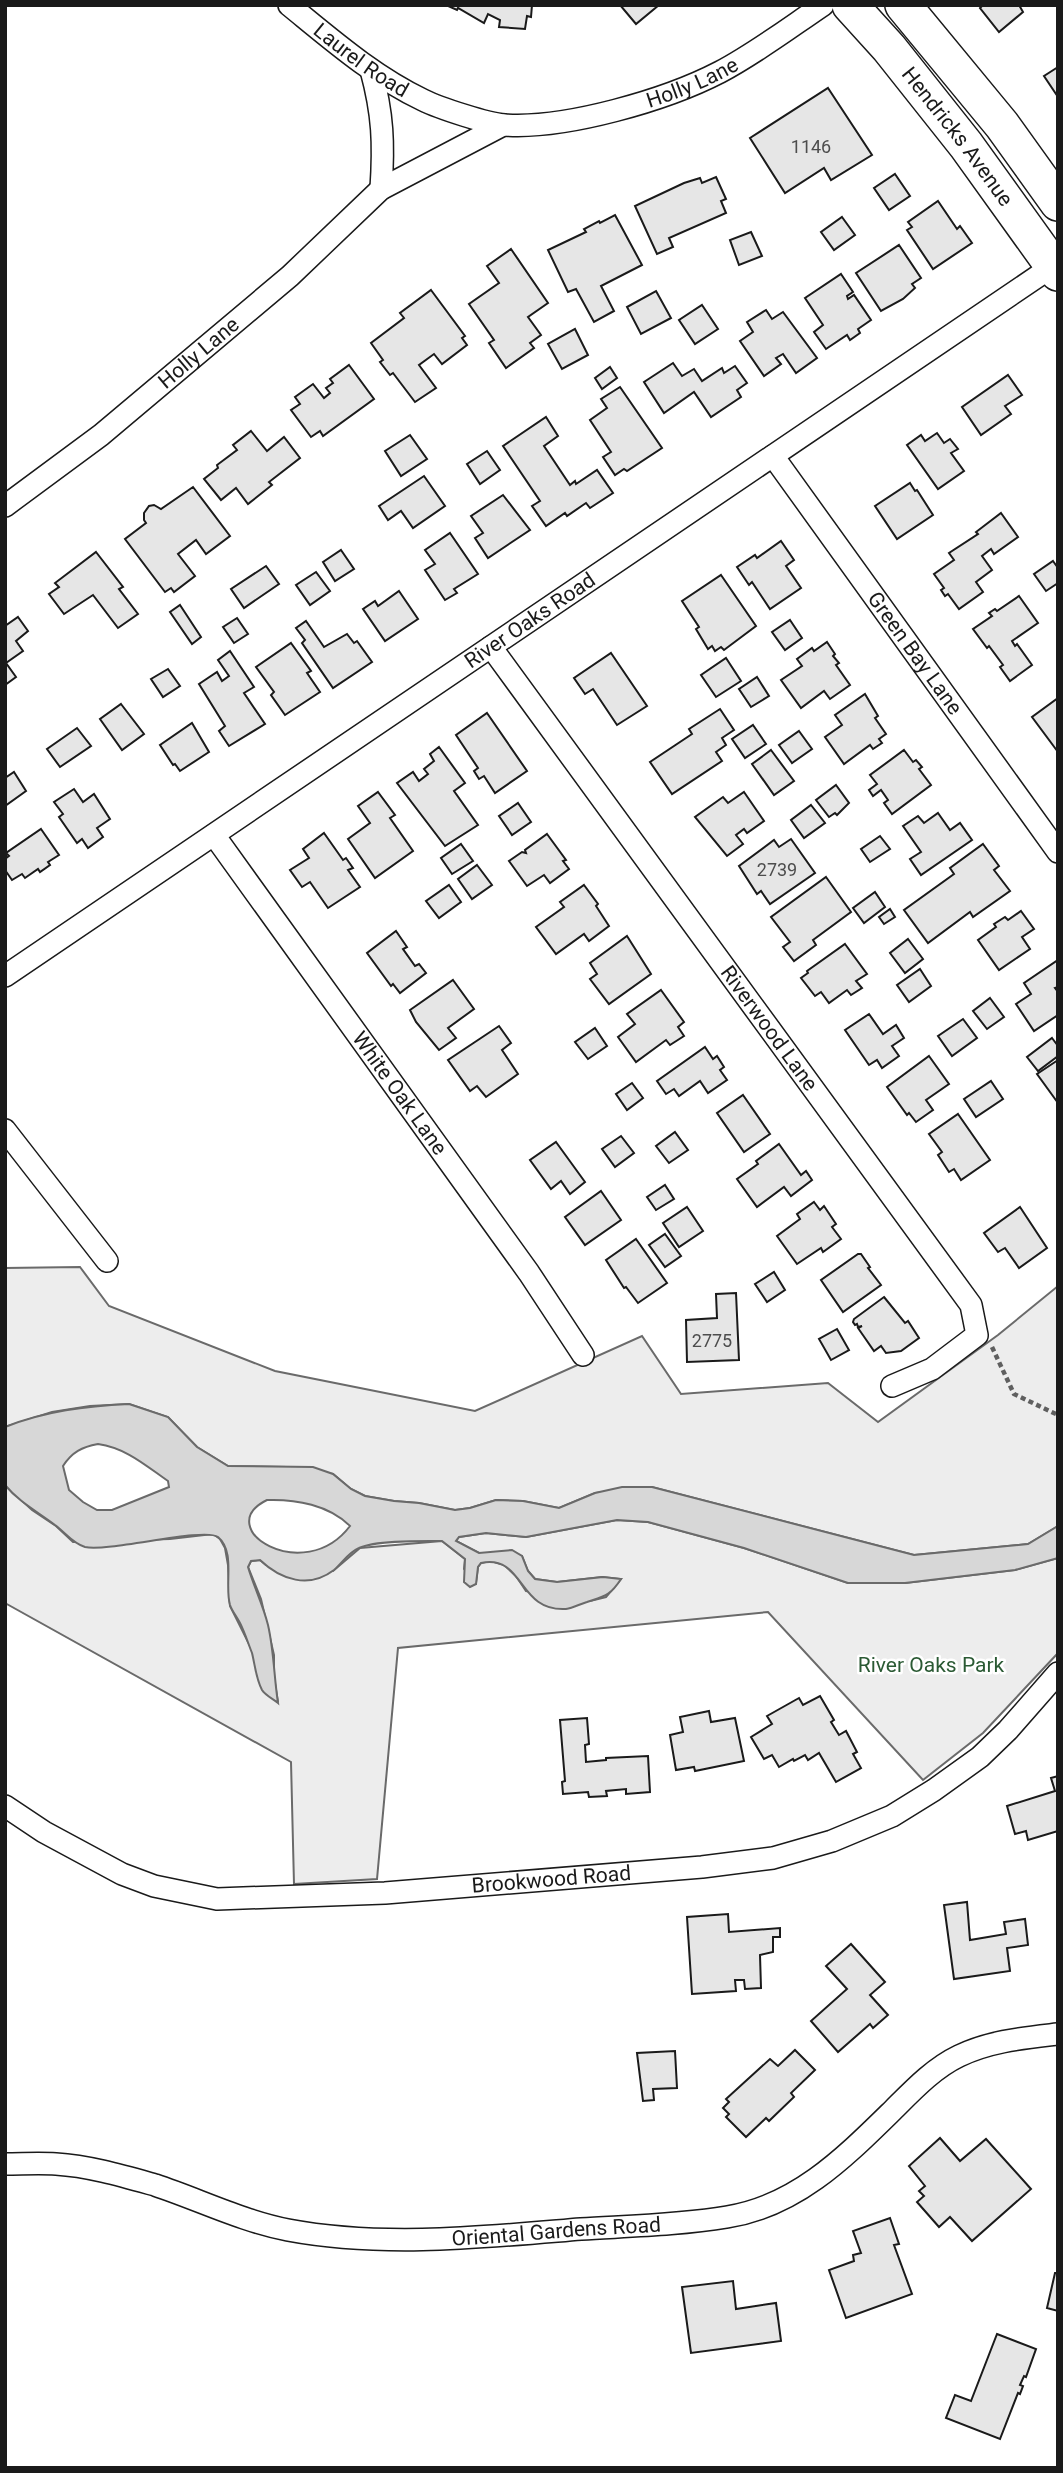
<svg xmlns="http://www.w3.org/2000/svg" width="1063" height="2473" viewBox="0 0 1063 2473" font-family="Roboto,sans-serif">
<rect width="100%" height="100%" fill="#fff"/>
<g fill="#ededed" stroke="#6a6a6a" stroke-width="2">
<path d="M80 1267 109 1306 275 1371 475 1411 642 1336 681 1394 828 1383 878 1422 998 1335 1058 1286V1526L1028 1544 914 1555 652 1487 595 1493 559 1508 523 1501 496 1500 470 1508 455 1510 419 1503 394 1501 365 1496 351 1489 333 1474 287 1467 228 1466 197 1447 168 1417 129 1404 90 1406 52 1412 5 1427V1268Z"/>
<path d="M5 1485 32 1510 56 1526 73 1542 170 1539 213 1534 220 1539 225 1548 228 1565 230 1606 278 1702 274 1677V1655L261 1599 248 1567 251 1561 260 1560 266 1565 333 1571 360 1548 442 1541 465 1559 464 1569 476 1583 478 1567 481 1563 491 1561 504 1565 516 1576 526 1591 590 1601 606 1597 621 1579 602 1577 557 1582 535 1579 528 1571 522 1556 479 1553 456 1541 459 1537 486 1533 526 1537 617 1520 648 1522 744 1548 848 1583H905L1015 1570 1058 1558V1653L983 1733 923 1780 768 1612 398 1648 377 1879 294 1884 291 1762 5 1603Z"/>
</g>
<path fill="#d7d7d7" stroke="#6a6a6a" stroke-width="2" fill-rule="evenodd" d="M129 1404 168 1417 197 1447 228 1466 313 1467 333 1474 351 1489 365 1496 394 1501 419 1503 455 1510 470 1508 496 1500 523 1501 559 1508 595 1493 622 1487H652L914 1555 1028 1544 1058 1526V1558L1015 1570 905 1583H848L744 1548 648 1522 617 1520 526 1537 486 1533 459 1537 456 1541 479 1553 512 1550 522 1556 528 1571 535 1579 557 1582 603 1577 621 1579C610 1596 605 1596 587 1602 580 1604 573 1608 566 1609 517 1612 525 1554 481 1563L478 1567 476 1584 470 1587 464 1582 465 1559 442 1541C422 1541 376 1540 359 1548 349 1552 342 1563 334 1570 309 1589 281 1580 260 1560L251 1561 248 1567C254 1587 263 1605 268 1625 274 1651 274 1677 278 1703 273 1699 265 1695 262 1690 256 1679 255 1665 252 1653 248 1643 245 1633 240 1623 237 1617 232 1611 230 1605 224 1585 236 1552 218 1537 204 1527 110 1552 85 1547 72 1543 66 1533 55 1525 38 1512 19 1502 5 1485V1427C45 1411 86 1406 129 1404ZM98 1444C126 1448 145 1465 168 1481L169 1487 112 1510H97L83 1502 69 1490 63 1466C72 1452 82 1447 98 1444ZM267 1500C296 1499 329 1505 350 1526 304 1587 210 1528 267 1500Z"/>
<g fill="#e6e6e6" stroke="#1a1a1a" stroke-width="2">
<path d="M446 5H532L531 17 527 16 525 29 499 27 500 20 488 14 484 23 458 8 457 10Z"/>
<path d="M620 5H659L636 24Z"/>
<path d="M983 5H1019L1023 12 999 32 980 8Z"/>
<path d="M1058 67V97L1044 76Z"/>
<path d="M828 88 872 155 831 180 824 168 785 193 750 138Z"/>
<path d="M895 174 910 196 889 210 874 188Z"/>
<path d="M716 177 726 199 721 201 726 213 669 238 673 247 657 254 635 206 684 183 700 178 702 183Z"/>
<path d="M938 201 957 229 960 226 972 243 933 269 907 230 912 227 908 222Z"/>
<path d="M615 215 642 265 601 286 614 311 594 322 576 289 568 292 548 250 586 232 584 229 599 221 600 223Z"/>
<path d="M842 217 855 235 834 250 821 232Z"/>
<path d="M751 232 762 256 739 265 730 240Z"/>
<path d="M899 245 921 278 912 284 915 288 903 299 881 311 856 273Z"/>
<path d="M511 249 548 303 528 317 541 335 530 343 534 348 506 368 489 343 494 340 469 304 499 283 487 266Z"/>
<path d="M841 274 853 292 847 296 848 299 854 295 871 320 858 329 860 333 850 340 847 335 826 349 814 332 823 325 805 298Z"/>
<path d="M431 290 465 336 462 338 467 345 442 364 434 354 419 365 436 388 415 402 393 373 390 375 380 362 383 360 371 343 404 318 400 313Z"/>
<path d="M656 291 671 318 641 334 627 307Z"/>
<path d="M702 305 718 329 695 344 679 320Z"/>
<path d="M766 310 772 319 783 312 817 358 796 373 783 354 776 358 781 364 764 376 740 341 753 332 747 322Z"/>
<path d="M575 329 588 355 562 369 548 344Z"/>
<path d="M673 363 682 376 694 369 702 381 722 368 724 373 735 366 747 383 737 390 741 397 711 417 694 392 664 413 644 382Z"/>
<path d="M349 365 374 399 323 436 320 431 311 437 291 410 300 404 295 397 313 384 324 398 330 393 326 388 333 383 330 379Z"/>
<path d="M610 367 617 378 602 389 595 378Z"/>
<path d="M1008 375 1022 395 1005 406 1011 414 981 435 962 407Z"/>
<path d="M620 387 662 448 627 471 624 469 615 475 603 457 611 452 590 420 607 408 601 399Z"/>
<path d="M546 417 558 436 544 446 570 485 575 481 576 484 597 470 613 493 590 508 586 503 567 516 565 513 546 526 532 506 540 501 503 446Z"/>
<path d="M251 431 267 451 284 437 300 458 269 482 272 485 248 504 236 488 221 500 204 479 218 468 217 465 237 450 233 445Z"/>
<path d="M937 433 944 443 950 439 958 449 951 453 964 471 938 489 907 445 921 435 925 441Z"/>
<path d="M410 435 427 459 401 476 385 451Z"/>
<path d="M487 451 500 470 480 484 467 464Z"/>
<path d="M424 476 445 506 413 528 401 511 388 520 379 506Z"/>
<path d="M910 483 915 491 917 490 933 515 897 539 875 506Z"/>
<path d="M193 487 230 536 206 554 196 540 178 554 195 576 174 592 171 588 165 592 125 539 146 523 144 520V513L149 506 154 505 161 509Z"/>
<path d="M503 495 530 530 488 558 475 538 483 533 471 516Z"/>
<path d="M1001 513 1018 537 994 554 991 549 982 556 992 570 976 582 983 592 959 609 948 594 945 596 941 590 944 588 934 574 954 560 949 553 978 534 976 532Z"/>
<path d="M450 533 478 574 454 589 457 593 445 600 425 570 435 564 425 550Z"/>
<path d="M781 541 794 560 786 566 801 588 770 609 752 582 749 585 737 567 755 555 757 558Z"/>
<path d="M341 550 354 569 335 581 323 562Z"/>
<path d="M96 552 123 587 119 589 138 614 118 628 93 595 64 614 49 594 59 587 55 583Z"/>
<path d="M1053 561 1058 568V583L1046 591 1034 574Z"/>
<path d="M266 566 279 584 244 608 231 589Z"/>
<path d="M316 572 330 591 310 605 296 585Z"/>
<path d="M721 575 756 626 724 650 721 647 715 651 712 646 708 649 696 629 699 627 682 601Z"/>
<path d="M399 591 418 619 385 641 363 609 375 601 378 606Z"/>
<path d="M1019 596 1038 623 1012 641 1015 646 1017 644 1032 665 1010 681 1000 667 1003 665 989 646 987 648 973 629 992 616 989 613 995 609 997 611Z"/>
<path d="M180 605 201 637 192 644 170 612Z"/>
<path d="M18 617 28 631 16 641 23 651 6 663 16 677 5 685V626Z"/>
<path d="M237 618 248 634 234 643 223 627Z"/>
<path d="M790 620 802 638 785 650 772 632Z"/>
<path d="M306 621 324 647 347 634 354 643 357 641 372 662 333 688 302 643 305 640 296 628Z"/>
<path d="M827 642 835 654 833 656 839 663 836 665 850 685 830 699 824 691 801 708 781 680 802 666 797 659 812 648 814 651Z"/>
<path d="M291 643 311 671 307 673 320 692 285 715 271 695 274 692 256 667Z"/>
<path d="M230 651 254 687 244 693 265 724 229 746 219 731 225 726 199 684 217 672 222 681 229 676 218 660Z"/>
<path d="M611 653 647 706 617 725 593 689 585 694 574 678Z"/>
<path d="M726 658 741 681 716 697 701 675Z"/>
<path d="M168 669 180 686 163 697 151 679Z"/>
<path d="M757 677 769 696 751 707 739 689Z"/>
<path d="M865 694 878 716 875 718 886 734 879 739 882 743 873 749 870 745 844 764 825 737 842 725 835 715Z"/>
<path d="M1058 698V752L1032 717Z"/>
<path d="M121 704 144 734 122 750 100 719Z"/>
<path d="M720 709 734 730 722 738 726 745 716 752 722 761 672 794 650 762 692 734 689 729Z"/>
<path d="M487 713 527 771 495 793 484 776 479 779 474 771 478 768 456 735Z"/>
<path d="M192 723 209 752 180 771 175 764 173 765 160 745Z"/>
<path d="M753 725 766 744 745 758 732 739Z"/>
<path d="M77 728 91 746 60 767 47 749Z"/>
<path d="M799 731 812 749 792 763 779 745Z"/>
<path d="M439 747 465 783 454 791 478 825 445 846 397 783 413 772 419 781 428 774 424 769 434 761 430 754Z"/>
<path d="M771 750 794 781 774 795 752 764Z"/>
<path d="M904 750 913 762 916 760 922 767 919 769 931 785 892 814 884 803 888 800 881 790 873 796 869 790 877 784 870 775Z"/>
<path d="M14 772 26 791 5 806V778Z"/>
<path d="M836 785 849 803 837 815 835 813 829 817 816 800Z"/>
<path d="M74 789 83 802 94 794 110 819 97 828 103 837 88 848 82 839 77 843 59 817 63 814 54 802Z"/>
<path d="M378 792 395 815 390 818 413 851 375 878 348 839 370 823 358 806Z"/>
<path d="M744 792 764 821 747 833 744 829 736 835 743 844 727 856 695 817 723 797 728 803Z"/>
<path d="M518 803 531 822 512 835 499 816Z"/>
<path d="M811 805 825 823 804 838 791 820Z"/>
<path d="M938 813 950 830 960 823 972 840 921 875 910 859 921 852 903 826 918 816 924 823Z"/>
<path d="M41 829 59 855 48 862 50 865 40 872 38 869 25 878 22 874 12 880 5 870V859L9 856 6 853Z"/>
<path d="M324 833 343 860 346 858 353 868 348 870 360 887 328 908 310 882 302 887 290 870 309 858 303 849Z"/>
<path d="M547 834 566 860 563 861 569 869 550 883 544 875 527 886 509 861 522 852 526 853 525 850Z"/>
<path d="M880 836 890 849 870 862 861 849Z"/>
<path d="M791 839 815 873 770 904 761 891 757 894 739 866 774 840 779 847Z"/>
<path d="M461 844 473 861 452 874 441 858Z"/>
<path d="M983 844 999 866 994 870 1010 891 973 917 970 912 928 943 904 910 954 874 950 868Z"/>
<path d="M477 865 492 885 472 899 458 879Z"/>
<path d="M826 877 851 912 813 940 816 945 794 961 783 947 790 942 771 917Z"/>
<path d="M449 885 461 902 439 918 426 901Z"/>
<path d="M584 885 598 904 596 906 609 926 589 941 584 934 556 954 536 927 564 907 560 902Z"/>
<path d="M875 892 885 907 864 923 853 908Z"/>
<path d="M890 909 895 917 884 924 879 917Z"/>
<path d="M1021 911 1034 929 1022 937 1030 949 999 970 978 940 996 927 994 924 1005 917 1008 920Z"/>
<path d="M396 931 407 947 403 949 415 966 419 964 426 973 400 993 393 984 391 986 367 953Z"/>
<path d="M627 936 651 974 609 1004 590 979 597 974 590 963Z"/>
<path d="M908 939 923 959 905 973 890 953Z"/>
<path d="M845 944 867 974 856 981 862 988 851 995 847 990 829 1003 821 992 815 996 801 978 808 973 807 971Z"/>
<path d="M1058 960V987L1055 988 1058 992V1015L1034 1031 1016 1004 1031 994 1024 983Z"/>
<path d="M920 969 931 986 909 1002 897 985Z"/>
<path d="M453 980 474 1009 448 1028 456 1038 439 1050 416 1022 410 1010Z"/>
<path d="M661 990 684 1022 678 1027 684 1036 670 1045 666 1040 636 1062 618 1037 635 1024 627 1014Z"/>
<path d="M990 998 1004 1017 987 1029 973 1011Z"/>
<path d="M869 1014 883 1034 896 1025 904 1038 892 1046 899 1056 882 1068 877 1060 869 1065 845 1030Z"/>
<path d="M963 1019 977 1038 952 1056 938 1036Z"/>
<path d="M499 1026 511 1043 502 1050 518 1074 486 1097 477 1086 470 1091 448 1060Z"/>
<path d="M595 1028 607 1046 588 1059 575 1042Z"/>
<path d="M1052 1038 1058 1046V1056L1038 1071 1027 1057Z"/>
<path d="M705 1047 713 1059 717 1056 724 1067 720 1070 727 1080 708 1093 700 1081 679 1096 674 1089 666 1094 657 1081Z"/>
<path d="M929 1056 949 1084 926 1100 933 1110 916 1122 909 1113 907 1115 887 1087Z"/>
<path d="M1058 1060V1103L1037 1074Z"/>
<path d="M991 1081 1003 1099 976 1117 964 1099Z"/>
<path d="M632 1083 643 1098 627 1110 616 1094Z"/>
<path d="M743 1095 770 1134 744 1152 717 1113Z"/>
<path d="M958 1114 990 1160 961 1180 954 1169 949 1172 938 1155 942 1152 929 1134Z"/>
<path d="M675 1132 688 1150 669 1163 656 1146Z"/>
<path d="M621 1136 634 1153 615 1167 602 1149Z"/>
<path d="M556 1142 585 1182 570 1194 561 1181 551 1189 530 1160Z"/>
<path d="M779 1144 801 1175 806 1171 812 1180 791 1196 784 1187 757 1207 737 1179 758 1164 756 1161Z"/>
<path d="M665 1185 674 1199 656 1210 647 1197Z"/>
<path d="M601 1191 621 1220 585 1245 565 1217Z"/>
<path d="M814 1202 820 1210 824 1206 836 1224 832 1227 841 1239 823 1252 821 1248 797 1264 777 1236 800 1219 797 1214Z"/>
<path d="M687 1207 703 1231 679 1247 663 1223Z"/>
<path d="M1020 1207 1047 1248 1019 1268 1005 1248 998 1252 984 1233Z"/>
<path d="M665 1234 681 1256 665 1267 649 1245Z"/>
<path d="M636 1239 667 1283 638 1303 626 1287 624 1288 606 1260Z"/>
<path d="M858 1254H861L870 1267 868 1268 881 1285 843 1312 821 1280Z"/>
<path d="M774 1272 785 1290 767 1302 755 1284Z"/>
<path d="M736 1293 739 1360 687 1362 686 1320 717 1318 716 1294Z"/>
<path d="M884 1297 905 1323 908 1321 919 1338 901 1351 886 1353 881 1346 874 1351 858 1328 862 1326 858 1327 857 1324 855 1325 853 1322 854 1319Z"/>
<path d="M837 1329 849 1350 831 1360 819 1339Z"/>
<path d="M820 1696 834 1720 831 1722 839 1735 846 1731 857 1752 853 1754 861 1768 836 1782 819 1753 808 1760 805 1755 794 1761 793 1759 779 1767 772 1755 764 1759 751 1737 772 1724 767 1716 799 1698 803 1705Z"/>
<path d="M709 1711 711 1722 735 1718 744 1761 695 1771 694 1767 676 1770 670 1735 683 1732 680 1717Z"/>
<path d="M587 1718 589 1744 585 1745 586 1762 606 1760V1758L648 1756 650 1792 626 1794V1789L606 1791 607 1796 589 1797 588 1792 563 1794 562 1782 565 1781 560 1720Z"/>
<path d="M1058 1776V1831L1028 1840 1026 1831 1015 1834 1007 1806 1055 1791 1051 1778Z"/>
<path d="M967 1902 970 1940 1006 1934 1004 1922 1025 1919 1028 1945 1007 1948 1010 1971 954 1979 944 1905Z"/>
<path d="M728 1914 729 1932 780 1928V1937H773V1952L760 1955 761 1988 745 1989 744 1980H735L736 1991 692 1994 687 1917Z"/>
<path d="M851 1944 885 1982 870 1995 888 2015 873 2028 870 2024 838 2052 811 2021 847 1989 826 1966Z"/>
<path d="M795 2050 815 2070 791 2093 794 2097 769 2121 766 2118 746 2137 726 2117 729 2114 723 2108 729 2102 726 2099 770 2059 778 2066Z"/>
<path d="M675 2051 677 2088 653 2089 654 2100 643 2101 637 2053Z"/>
<path d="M940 2138 960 2161 986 2139 1031 2189 972 2241 950 2217 939 2227 917 2202 924 2196 919 2191 925 2186 909 2166Z"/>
<path d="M890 2218 899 2244 894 2245 912 2294 846 2318 829 2270 854 2261 853 2255 861 2253 853 2231Z"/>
<path d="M1055 2273H1058V2311L1047 2308Z"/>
<path d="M733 2281 736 2309 776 2303 781 2341 691 2353 682 2287Z"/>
<path d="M997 2334 1036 2349 1026 2377 1024 2376 1020 2385 1023 2386 1020 2394 1018 2393 1000 2439 946 2418 955 2395 971 2401Z"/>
</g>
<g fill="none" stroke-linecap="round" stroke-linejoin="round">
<g stroke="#1a1a1a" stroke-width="24">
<g id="minor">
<path id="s1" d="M289 5C332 40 373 76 423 100 439 108 488 124 505 125 566 129 666 100 720 72 756 53 789 28 823 5"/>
<path d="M371 70C383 114 384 144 381 189"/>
<path id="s2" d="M773 456 1058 852"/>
<path id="s3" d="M5 506 101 435 290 276 381 189 503 125"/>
<path id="s4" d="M491 647 971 1305 977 1335 932 1369 892 1386"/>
<path id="s5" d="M214 835 529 1273 583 1355"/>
<path id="s6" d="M5 976 1053 266"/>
<path d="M5 1130 107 1261"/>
<path id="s7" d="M5 1806 44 1832 122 1874 154 1886 217 1899 385 1893 702 1867 773 1858 832 1841 892 1816 934 1790 980 1757 1008 1730 1058 1673"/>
<path id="s8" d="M5 2164C22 2164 39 2163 56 2164 89 2166 123 2176 155 2185 200 2200 242 2221 288 2230 384 2248 485 2237 581 2229 629 2226 679 2225 727 2217 797 2206 845 2157 894 2109 914 2089 934 2068 959 2056 990 2041 1024 2038 1058 2034"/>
</g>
</g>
<g stroke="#1a1a1a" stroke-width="38">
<g id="primary">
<path id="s9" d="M850 5 889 48 966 145 1058 273"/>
<path d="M903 5 1002 125 1058 203"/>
</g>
</g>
<path stroke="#5f5f5f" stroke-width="4.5" stroke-dasharray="5 3.5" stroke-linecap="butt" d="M992 1347 1014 1394 1058 1415"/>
<use href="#minor" stroke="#fff" stroke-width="21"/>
<use href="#primary" stroke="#fff" stroke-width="35"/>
</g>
<g text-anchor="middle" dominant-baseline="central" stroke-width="5" stroke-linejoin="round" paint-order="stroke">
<g font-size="18" fill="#4d4d4d">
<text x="811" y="146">1146</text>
<text x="777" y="869">2739</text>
<text x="712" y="1340">2775</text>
</g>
<g font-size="21" fill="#1a1a1a" stroke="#fff">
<text stroke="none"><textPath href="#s1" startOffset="91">Laurel Road</textPath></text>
<text stroke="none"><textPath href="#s1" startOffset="444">Holly Lane</textPath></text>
<text stroke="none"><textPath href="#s9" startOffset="170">Hendricks Avenue</textPath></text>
<text stroke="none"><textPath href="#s3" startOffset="247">Holly Lane</textPath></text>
<text stroke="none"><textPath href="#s6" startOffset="634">River Oaks Road</textPath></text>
<text stroke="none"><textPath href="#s2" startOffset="243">Green Bay Lane</textPath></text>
<text stroke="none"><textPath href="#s4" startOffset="472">Riverwood Lane</textPath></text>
<text stroke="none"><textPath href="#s5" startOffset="318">White Oak Lane</textPath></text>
<text stroke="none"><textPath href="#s7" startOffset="569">Brookwood Road</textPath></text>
<text stroke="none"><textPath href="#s8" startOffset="562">Oriental Gardens Road</textPath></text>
</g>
<g font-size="21" fill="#2b5a34" stroke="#fff">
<text x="931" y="1665">River Oaks Park</text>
</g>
</g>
<rect width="1063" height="2473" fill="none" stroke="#1a1a1a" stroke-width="14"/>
</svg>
